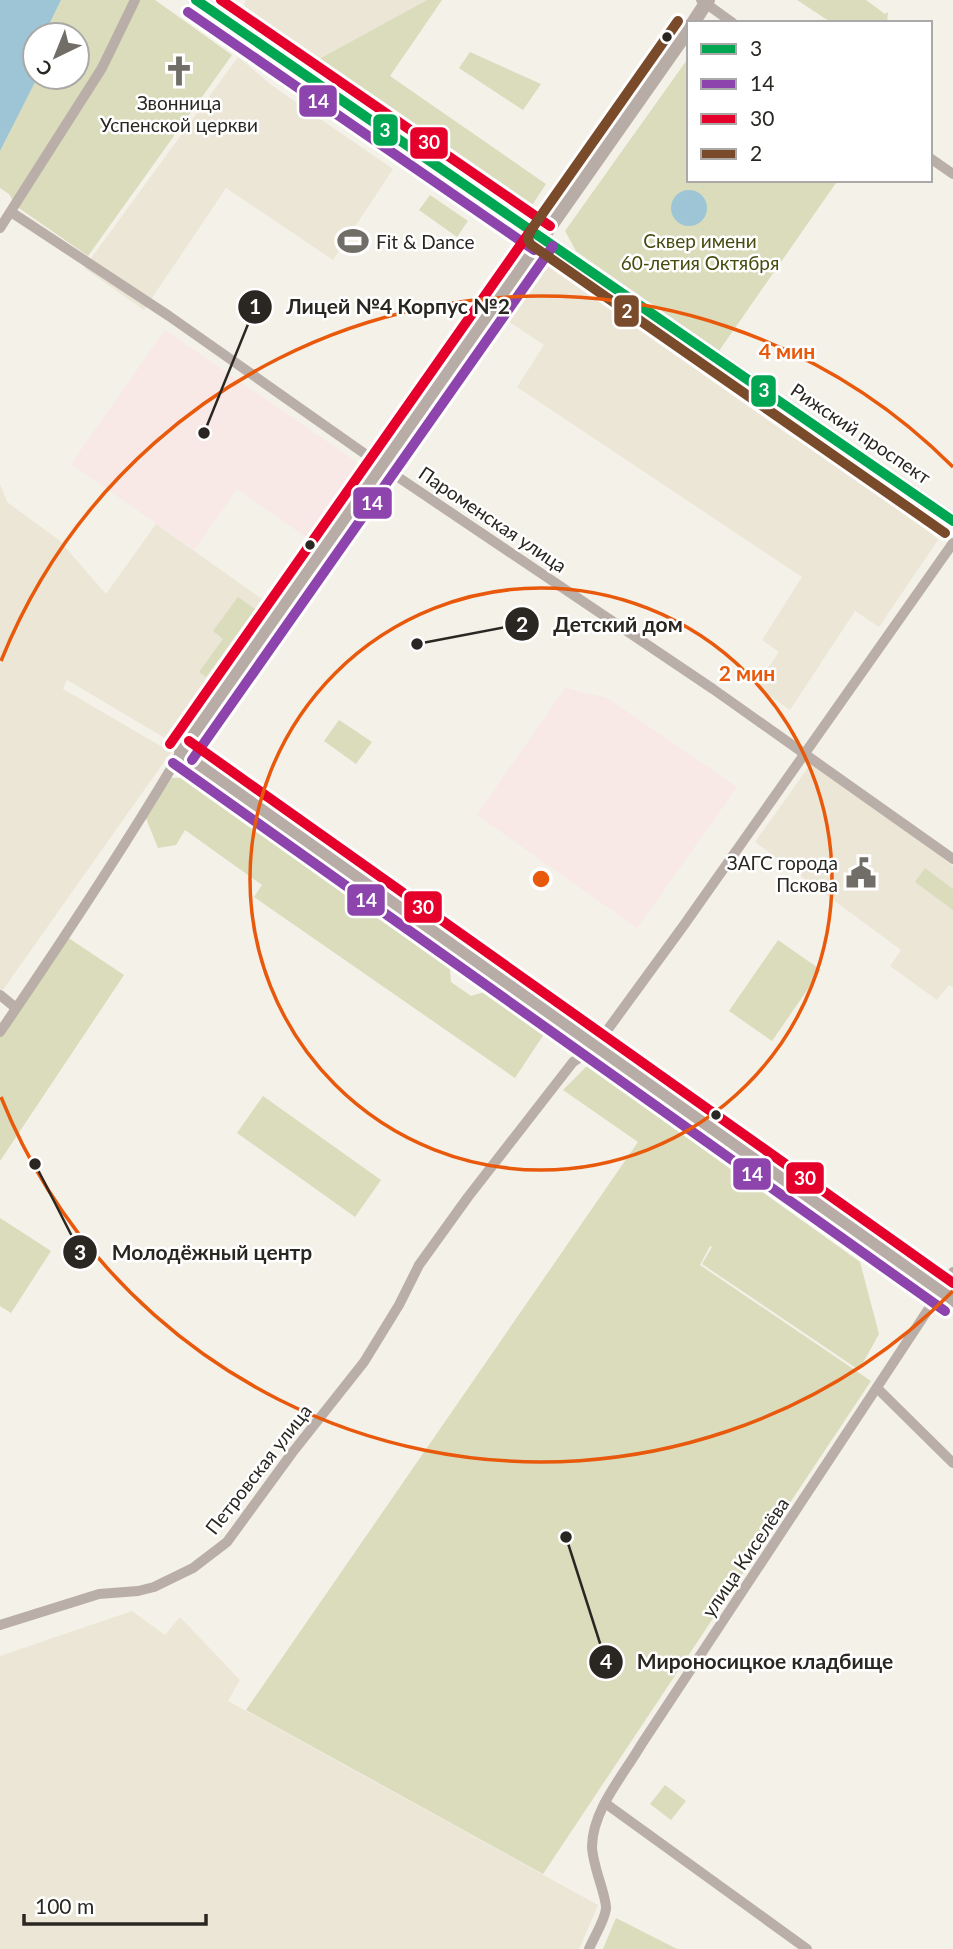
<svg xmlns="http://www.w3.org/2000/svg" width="953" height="1949" viewBox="0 0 953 1949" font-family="Lato,sans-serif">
<rect width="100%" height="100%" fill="#f4f1e9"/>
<g fill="#ece6d6">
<path d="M246 0H427L319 59 243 7Z"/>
<path d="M238 57 274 87 393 169 333 260 226 188 144 310 84 268Z"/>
<path d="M544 261 793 438 812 446 916 517 938 540 879 627 855 611 790 710 756 686 779 652 762 640 802 577 517 387 544 345 502 317Z"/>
<path d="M0 484 7 502 59 540 106 594 156 524 272 606 175 744 67 680 63 689 171 752 0 994Z"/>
<path d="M812 762 953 866V987L949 985 937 1000 890 966 901 950 755 842Z"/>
<path d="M132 1611 165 1635 180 1617 240 1680 228 1701 598 1905 579 1949H0V1656Z"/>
</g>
<g fill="#f8e8e6">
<path d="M165 330 364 467 313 542 237 489 194 550 71 464Z"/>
<path d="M565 688 607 698 737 787 637 928 477 815Z"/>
</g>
<g fill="#dadcbc">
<path d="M61 0H155L232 55 88 256 16 206 9 194 0 188V151L36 77H77V35H44Z"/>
<path d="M427 0H442L390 76 546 184 532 205 319 59Z"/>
<path d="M797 0H866L885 14 888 12 887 23H832Z"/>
<path d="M470 52 541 84 523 110 459 68Z"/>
<path d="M689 57V180H838L719 351 576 251 565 231Z"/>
<path d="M430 195 468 221 457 237 419 210Z"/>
<path d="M238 597 255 609 206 677 199 672 223 639 213 631Z"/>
<path d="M339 720 372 742 356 764 324 741Z"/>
<path d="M195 777 449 957 451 982 471 996 494 989 548 1028 515 1078 254 897 262 885 185 830 176 845 158 848 145 816 171 778Z"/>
<path d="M925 868 953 889V910L915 882Z"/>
<path d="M64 935 124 975 0 1161V1028Z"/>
<path d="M778 940 821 970 772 1041 729 1011Z"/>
<path d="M587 1066 860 1262 879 1334 859 1370 702 1264 712 1247 710 1246 700 1265 871 1381 543 1874 246 1710 638 1142 563 1090Z"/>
<path d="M263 1096 381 1180 355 1217 237 1133Z"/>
<path d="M0 1218 51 1251 11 1313 0 1306Z"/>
<path d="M665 1785 686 1801 671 1820 650 1804Z"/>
<path d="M616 1918 677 1949H603Z"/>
</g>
<g fill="#9dc5d5">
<path d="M0 0H61L44 35H35L36 80 0 151Z"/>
<circle cx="689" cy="208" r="18"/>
</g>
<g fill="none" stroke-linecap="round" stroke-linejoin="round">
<g stroke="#baaea8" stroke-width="10">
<path d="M701 0 733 23"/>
<path d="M930 158 953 174"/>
<path d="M11 212 169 316 395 475 713 689 953 859"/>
<path d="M0 228 102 68 135 0"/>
<path d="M0 995 16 1008"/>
<path d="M0 1032C63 940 124 848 181 752"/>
<path d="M878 1389 953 1463"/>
<path d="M0 1625 99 1594 138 1591 154 1587 193 1568 227 1542 292 1453 364 1362 399 1305 419 1265 468 1197 573 1062 595 1047 684 925 953 543"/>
<path d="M605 1803 807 1949"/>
<path d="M589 1949C594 1937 604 1922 606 1909 607 1897 592 1865 592 1846 593 1809 623 1776 641 1745L953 1272"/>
</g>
<g stroke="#b8ada6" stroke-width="14">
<path d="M693 23 708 0"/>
<path d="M689 29 181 752 953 1300"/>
</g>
<path stroke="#bbb0a8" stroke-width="16" d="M196 0 953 521"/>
<g stroke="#fff" stroke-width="16">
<path id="bus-1" d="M196 0 953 521"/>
</g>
<g stroke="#fff" stroke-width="16">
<g id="bus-2">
<path d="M188 12 534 250"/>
<path d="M192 760 553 246"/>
<path d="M173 763 945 1311"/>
</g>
</g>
<g stroke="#fff" stroke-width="16">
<g id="bus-3">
<path d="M221 0 550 226"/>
<path d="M189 741 953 1283"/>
<path d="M170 744 531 230"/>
</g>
</g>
<g stroke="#fff" stroke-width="16">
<path id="bus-4" d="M678 21 531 230 528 238 530 244 945 533"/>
</g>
<use href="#bus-1" stroke="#00a651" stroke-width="10"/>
<use href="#bus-2" stroke="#8e44ad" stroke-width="10"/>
<use href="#bus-3" stroke="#e4002b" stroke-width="10"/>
<use href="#bus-4" stroke="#7a4b2a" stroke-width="10"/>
</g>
<g fill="none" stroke="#e8590c" stroke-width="3.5">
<circle cx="541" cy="879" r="291"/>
<path d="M953 1291A582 582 0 0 1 1 1097M1 661A582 582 0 0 1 953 467"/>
</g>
<defs>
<g id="church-bare" transform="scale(2.415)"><path d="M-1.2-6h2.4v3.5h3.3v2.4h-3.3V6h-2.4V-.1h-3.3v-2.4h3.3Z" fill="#716e68" stroke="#fff" stroke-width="2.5" paint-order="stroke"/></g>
<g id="stadium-bare" transform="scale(2.415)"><path d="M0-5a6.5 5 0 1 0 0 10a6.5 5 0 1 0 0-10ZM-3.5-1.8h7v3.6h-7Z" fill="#716e68" stroke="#fff" stroke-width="2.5" paint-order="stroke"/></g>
<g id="civic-bare" transform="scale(2.415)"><path d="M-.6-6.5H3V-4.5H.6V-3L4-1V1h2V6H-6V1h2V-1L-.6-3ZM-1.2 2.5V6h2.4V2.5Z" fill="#716e68" stroke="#fff" stroke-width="2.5" paint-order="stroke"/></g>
</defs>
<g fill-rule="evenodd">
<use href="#church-bare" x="179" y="71"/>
<use href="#stadium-bare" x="353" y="241"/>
<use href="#civic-bare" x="861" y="873"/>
</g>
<g fill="#2a2722" stroke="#fff" stroke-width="2.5">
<circle cx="667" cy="37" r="6"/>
<circle cx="310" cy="545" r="6"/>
<circle cx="716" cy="1115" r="6"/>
</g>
<g text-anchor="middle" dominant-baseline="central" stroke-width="5" stroke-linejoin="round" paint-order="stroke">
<g font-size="19" fill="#2a2722" stroke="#fff">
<text x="179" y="102">Звонница<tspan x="179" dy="22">Успенской церкви</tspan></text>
<text x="376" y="241" text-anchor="start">Fit &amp; Dance</text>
<text x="838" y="862" text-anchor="end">ЗАГС города<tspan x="838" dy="22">Пскова</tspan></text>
</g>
<g font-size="19" fill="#464b0e" stroke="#fff">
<text x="700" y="240">Сквер имени<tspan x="700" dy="22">60-летия Октября</tspan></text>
</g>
<g font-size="19" fill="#2a2722" stroke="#fff">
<text transform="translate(861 433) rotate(34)">Рижский проспект</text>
<text transform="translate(493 519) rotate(34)">Пароменская улица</text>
<text transform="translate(258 1469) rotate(-52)">Петровская улица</text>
<text transform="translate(745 1557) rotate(-56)">улица Киселёва</text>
</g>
</g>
<circle cx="541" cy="879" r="10" fill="#e8590c" stroke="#fff" stroke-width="3.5"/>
<g font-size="21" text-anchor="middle" font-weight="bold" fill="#e8590c" stroke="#fff" stroke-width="5" stroke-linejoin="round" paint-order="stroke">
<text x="787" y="359">4 мин</text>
<text x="747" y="681">2 мин</text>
</g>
<path fill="none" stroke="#2a2722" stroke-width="2.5" d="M204 433L255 307M417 644L522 624M35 1164L80 1252M566 1537L606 1662"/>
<g fill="#2a2722" stroke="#fff" stroke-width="2.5">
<circle cx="204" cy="433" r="7"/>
<circle cx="417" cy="644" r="7"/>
<circle cx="35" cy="1164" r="7"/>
<circle cx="566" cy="1537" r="7"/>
<circle cx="255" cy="307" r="18"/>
<circle cx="522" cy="624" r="18"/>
<circle cx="80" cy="1252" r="18"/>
<circle cx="606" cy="1662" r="18"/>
</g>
<g font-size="21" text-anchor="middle" font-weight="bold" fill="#fff">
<text x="255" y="314">1</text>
<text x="522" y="632">2</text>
<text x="80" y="1260">3</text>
<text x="606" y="1669">4</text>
</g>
<g font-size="21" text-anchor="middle" font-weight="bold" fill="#2a2722" stroke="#fff" stroke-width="5" stroke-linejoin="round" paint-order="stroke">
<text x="398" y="314">Лицей №4 Корпус №2</text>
<text x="618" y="632">Детский дом</text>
<text x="212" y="1260">Молодёжный центр</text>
<text x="765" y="1669">Мироносицкое кладбище</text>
</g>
<g stroke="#fff" stroke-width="2.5">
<rect x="298" y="84" width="40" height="34" rx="7" fill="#8e44ad"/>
<rect x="372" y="113" width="27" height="34" rx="7" fill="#00a651"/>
<rect x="409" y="126" width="40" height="34" rx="7" fill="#e4002b"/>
<rect x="613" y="294" width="27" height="34" rx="7" fill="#7a4b2a"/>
<rect x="750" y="374" width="27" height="34" rx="7" fill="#00a651"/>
<rect x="352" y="486" width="41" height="34" rx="7" fill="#8e44ad"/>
<rect x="346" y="883" width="40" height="34" rx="7" fill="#8e44ad"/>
<rect x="403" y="890" width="40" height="34" rx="7" fill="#e4002b"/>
<rect x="732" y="1157" width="40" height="34" rx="7" fill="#8e44ad"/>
<rect x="785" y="1161" width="40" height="34" rx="7" fill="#e4002b"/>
</g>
<g font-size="19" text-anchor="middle" font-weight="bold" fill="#fff">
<text x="318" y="108">14</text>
<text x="385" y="137">3</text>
<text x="429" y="149">30</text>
<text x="627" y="318">2</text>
<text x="764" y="397">3</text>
<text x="372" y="510">14</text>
<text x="366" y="907">14</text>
<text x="423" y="914">30</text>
<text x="752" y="1181">14</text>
<text x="805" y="1185">30</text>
</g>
<rect x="687" y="21" width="245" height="161" fill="#ffffff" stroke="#aaa9a7" stroke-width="2"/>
<rect x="701" y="44" width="35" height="10" fill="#00a651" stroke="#aaa9a7" stroke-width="2"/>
<text x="750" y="56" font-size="21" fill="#2a2722">3</text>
<rect x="701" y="79" width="35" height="10" fill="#8e44ad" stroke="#aaa9a7" stroke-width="2"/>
<text x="750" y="91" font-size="21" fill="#2a2722">14</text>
<rect x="701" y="114" width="35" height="10" fill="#e4002b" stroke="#aaa9a7" stroke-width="2"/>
<text x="750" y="126" font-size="21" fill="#2a2722">30</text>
<rect x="701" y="149" width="35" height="10" fill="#7a4b2a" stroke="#aaa9a7" stroke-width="2"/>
<text x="750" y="161" font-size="21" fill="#2a2722">2</text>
<g transform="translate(56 56) rotate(223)"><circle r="33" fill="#ffffff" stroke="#aaa9a7" stroke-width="2"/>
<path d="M0-5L12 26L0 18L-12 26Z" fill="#716e68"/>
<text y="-10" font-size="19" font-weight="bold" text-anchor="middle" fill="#2a2722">С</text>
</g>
<path d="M24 1914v10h182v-10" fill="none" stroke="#2a2722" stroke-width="3.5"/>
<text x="35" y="1914" font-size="21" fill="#2a2722" stroke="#ffffff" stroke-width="5" paint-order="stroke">100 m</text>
</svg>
